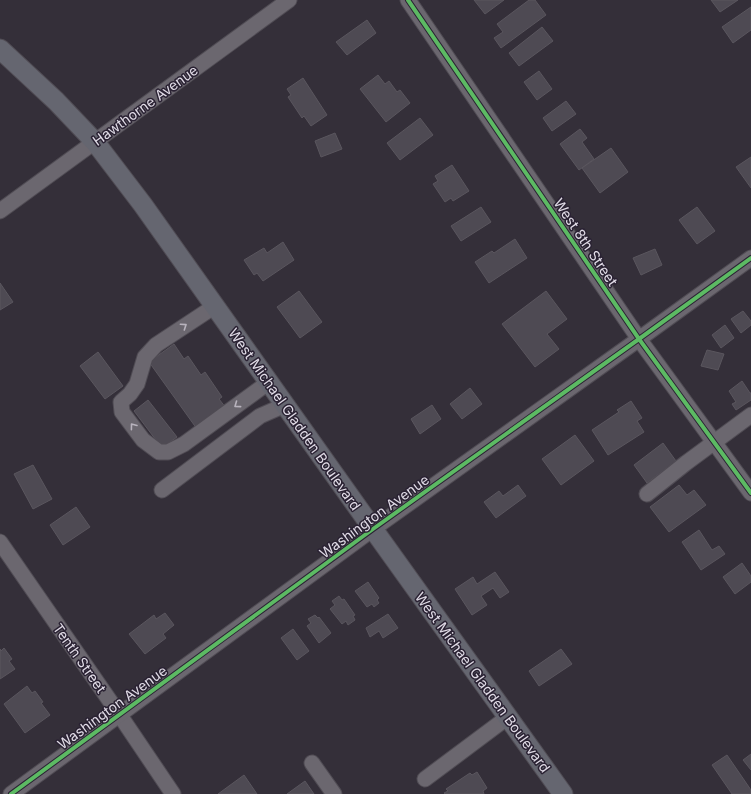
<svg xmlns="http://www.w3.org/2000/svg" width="751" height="794" viewBox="0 0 751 794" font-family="Inter,sans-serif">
<rect width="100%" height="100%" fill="#342f39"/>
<g fill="#4e4a53" stroke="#5a565e">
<path d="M474 0H504L485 14Z"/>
<path d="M529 0H535L546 15 501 48 494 38 503 32 497 24Z"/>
<path d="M711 0H738L720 12Z"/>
<path d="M751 7V30L733 43 722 27Z"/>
<path d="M367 20 376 33 347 55 336 42Z"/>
<path d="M542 27 553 41 519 66 509 53Z"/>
<path d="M539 71 552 89 537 100 524 82Z"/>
<path d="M378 75 385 84 389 81 397 92 400 90 410 103 386 122 360 89Z"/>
<path d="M303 78 327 115 311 126 304 116 302 118 288 97 291 95 287 89Z"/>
<path d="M566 101 576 114 552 131 543 118Z"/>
<path d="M420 118 433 135 400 160 387 143Z"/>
<path d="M580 129 587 138 582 142 594 159 579 170 560 144Z"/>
<path d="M335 133 342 149 321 157 315 141Z"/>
<path d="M611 148 628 172 600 193 582 168Z"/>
<path d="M751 157V188L736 167Z"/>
<path d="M452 165 469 191 453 201 451 198 445 202 433 184 438 181 435 176Z"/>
<path d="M481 207 491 222 461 241 451 226Z"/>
<path d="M697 207 715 231 697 244 679 220Z"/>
<path d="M515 239 527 258 489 283 475 262 492 251 494 253Z"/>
<path d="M283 242 294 260 263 281 257 273 254 275 244 260 264 248 267 253Z"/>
<path d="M655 249 662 265 641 275 633 258Z"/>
<path d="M0 283 13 302 0 310Z"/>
<path d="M299 291 322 322 300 338 277 307Z"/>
<path d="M546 291 567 319 547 334 559 349 535 367 502 324Z"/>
<path d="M743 311 751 321V325L741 333 731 319Z"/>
<path d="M725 325 734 338 721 348 712 335Z"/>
<path d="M174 344 184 359 188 356 201 375 205 372 222 397 219 399 226 408 197 429 149 362Z"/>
<path d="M707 350 724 354 718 370 701 366Z"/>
<path d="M98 352 123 386 105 399 80 366Z"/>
<path d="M742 381 750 393H751V400L736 410 732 404 736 402 729 391Z"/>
<path d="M470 388 482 404 462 419 450 404Z"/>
<path d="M148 400 177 437 162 448 134 411Z"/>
<path d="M631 401 642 418 637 421 644 432 608 455 592 430 619 412 617 410Z"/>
<path d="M432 405 441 419 420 434 411 419Z"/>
<path d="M575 435 594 461 561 485 542 459Z"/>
<path d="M663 443 676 461 647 483 634 465Z"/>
<path d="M33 465 52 499 33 509 14 474Z"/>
<path d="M518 485 526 496 496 518 484 502 499 491 503 496Z"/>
<path d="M679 485 687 495 694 490 706 505 669 532 650 507Z"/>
<path d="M76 507 90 527 63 545 50 525Z"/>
<path d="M699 530 712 550 719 546 725 554 701 570 682 542Z"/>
<path d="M742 563 751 576V582L735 594 723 577Z"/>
<path d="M495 572 509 592 500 598 493 588 481 596 487 605 472 615 455 589 473 577 477 584Z"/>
<path d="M368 582 379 598 377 600 379 603 374 607 372 604 367 607 355 591Z"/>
<path d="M339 596 342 600 344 599 355 615 353 616 355 620 348 625 346 621 342 624 330 609 335 605 332 601Z"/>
<path d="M165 613 174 625 163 634 166 638 145 654 129 634 154 615 156 619Z"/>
<path d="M388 614 398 628 383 638 379 631 370 637 366 628Z"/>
<path d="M315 615 318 618 319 617 331 633 319 643 307 626 311 623 308 619Z"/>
<path d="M293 629 309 651 297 660 281 638Z"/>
<path d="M4 648 12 659 9 661 15 669 0 679V649L1 651Z"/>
<path d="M561 649 572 664 539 686 529 671Z"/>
<path d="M27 686 32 693 35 691 43 702 41 703 50 715 25 733 4 704Z"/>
<path d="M751 754V770L743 760Z"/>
<path d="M727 755 751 790V794H732L712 765Z"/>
<path d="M477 772 487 788 483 791 484 794H445L444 793 448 791 446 789 470 773 472 775Z"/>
<path d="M244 775 257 794H218Z"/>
<path d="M305 781 314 794H287Z"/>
</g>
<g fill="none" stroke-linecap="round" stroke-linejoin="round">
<g stroke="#504c54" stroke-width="17">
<g id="minor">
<path d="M408 0 639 339 751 493"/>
<path d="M0 211 289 0"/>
<path d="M215 306 156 345 145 357 137 384 130 394 121 402 122 412 143 440 159 452H168L184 444 269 382"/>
<path d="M162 490 260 416 285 405"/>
<path d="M647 494 686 463 751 415"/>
<path d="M0 542 119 714 173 794"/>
<path d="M312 763 334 794"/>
<path d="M425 779 508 717"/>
<path d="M11 794 373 529 639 339 751 258"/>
</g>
</g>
<g stroke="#504c54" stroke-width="21">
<path id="major" d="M0 49 56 101 95 142 143 205 373 529 563 794"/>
</g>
<use href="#minor" stroke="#6b676f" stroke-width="15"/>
<use href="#major" stroke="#656670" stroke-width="19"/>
<g stroke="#2a2233" stroke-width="6">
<g id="cycleway">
<path d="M408 0 639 339 751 493"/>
<path d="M11 794 373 529 639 339 751 258"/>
</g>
</g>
<use href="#cycleway" stroke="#5cba63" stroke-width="4"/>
</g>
<defs><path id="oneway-chevron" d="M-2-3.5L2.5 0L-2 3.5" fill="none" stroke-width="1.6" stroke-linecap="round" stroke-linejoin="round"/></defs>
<g stroke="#b8b3bd">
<use href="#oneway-chevron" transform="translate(184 326) rotate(-34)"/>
<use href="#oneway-chevron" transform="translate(237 405) rotate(144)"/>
<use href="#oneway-chevron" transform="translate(133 426) rotate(-127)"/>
</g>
<g text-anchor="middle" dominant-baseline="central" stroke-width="3" stroke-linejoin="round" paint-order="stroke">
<g font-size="14" fill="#e1dce7" stroke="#2a2233">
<text transform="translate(145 105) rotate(-36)">Hawthorne Avenue</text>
<text transform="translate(586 242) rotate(56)">West 8th Street</text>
<text transform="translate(295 419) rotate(55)">West Michael Gladden Boulevard</text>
<text transform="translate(374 516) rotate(-36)">Washington Avenue</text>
<text transform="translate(80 658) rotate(55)">Tenth Street</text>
<text transform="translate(483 682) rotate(54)">West Michael Gladden Boulevard</text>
<text transform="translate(112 707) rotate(-36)">Washington Avenue</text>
</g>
</g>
</svg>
